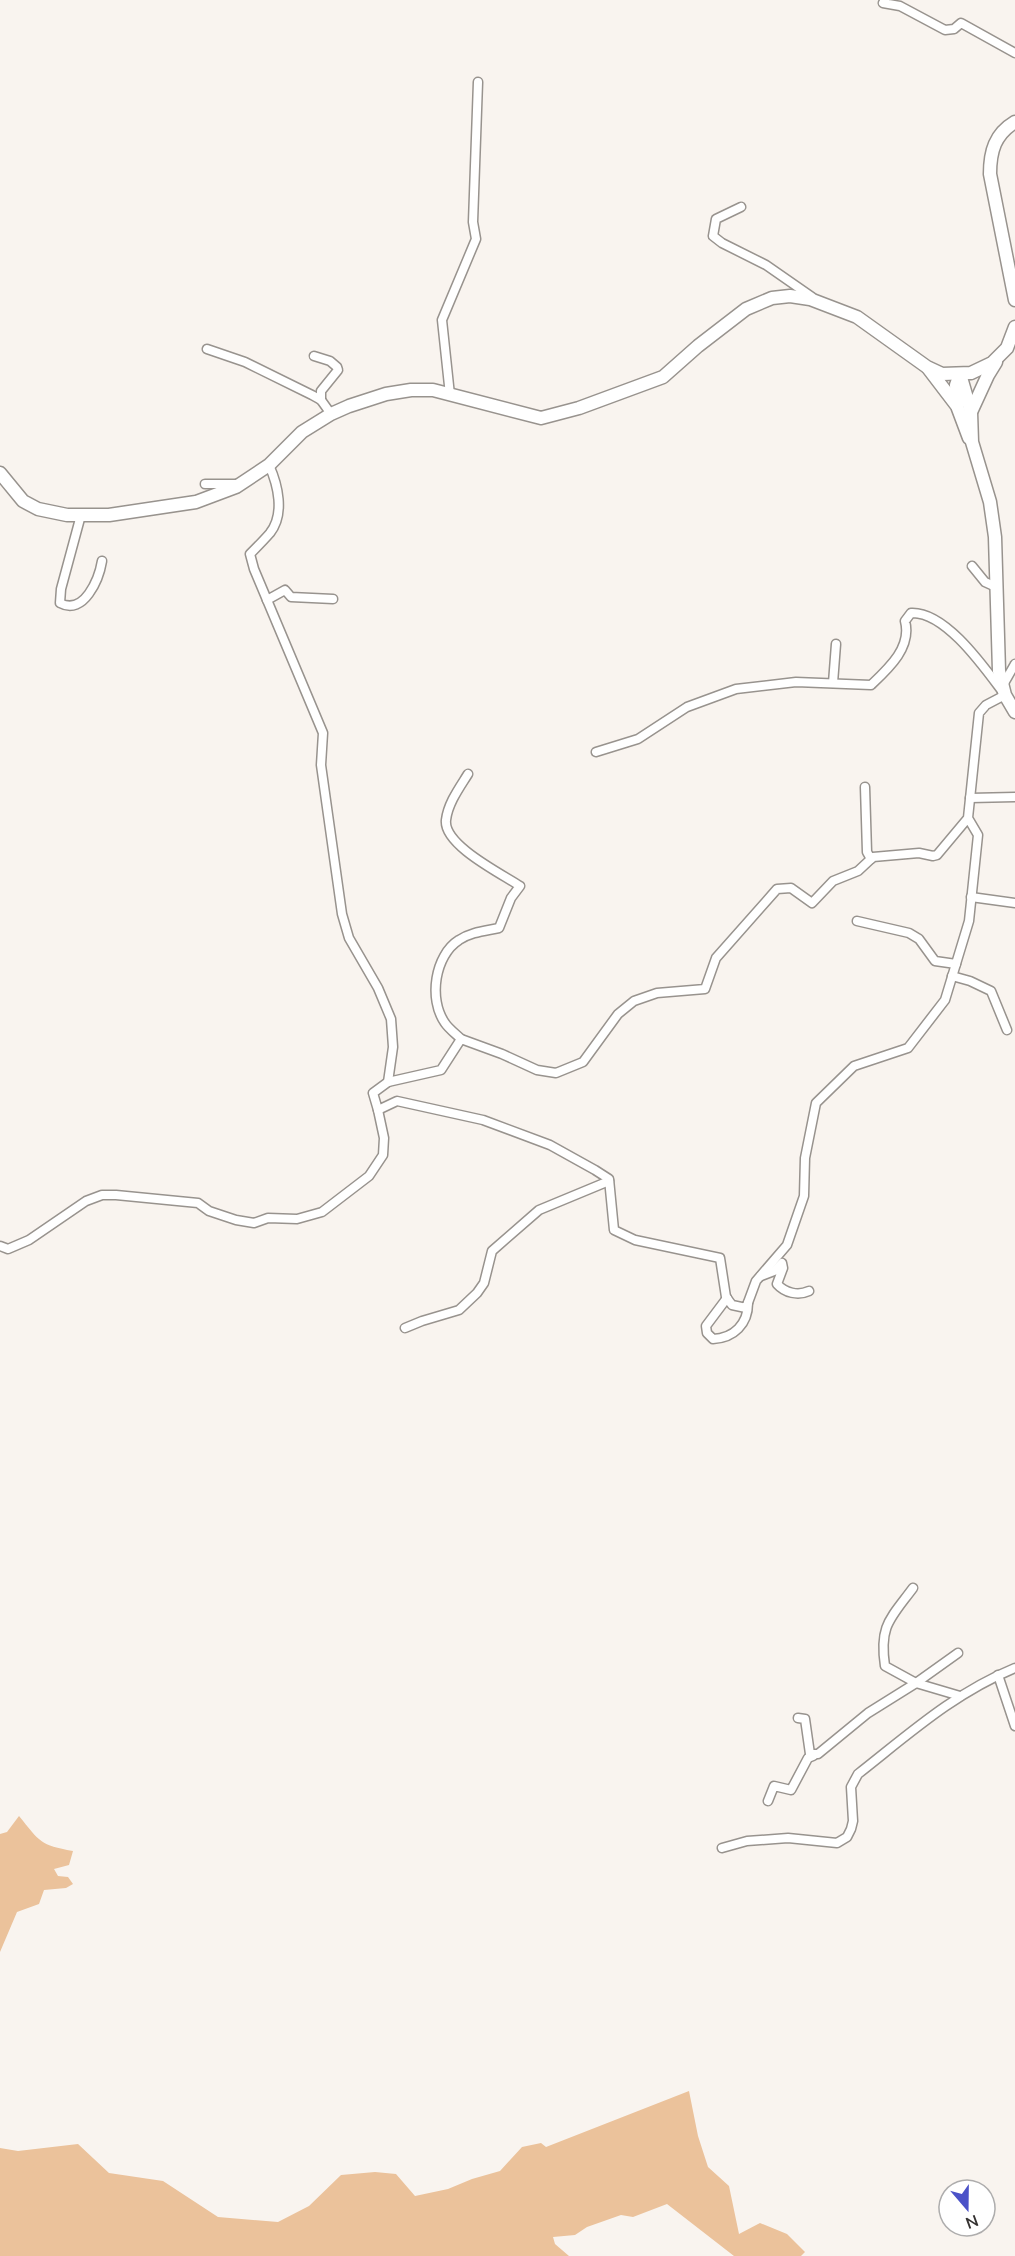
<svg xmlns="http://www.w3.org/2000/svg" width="1015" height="2256" viewBox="0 0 1015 2256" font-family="Mulish,sans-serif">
<rect width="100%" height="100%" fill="#f9f4ef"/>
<g fill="#ebc29b">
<path d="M19 1816C40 1842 40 1845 73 1851L69 1865 54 1869 58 1876 68 1877 73 1884 66 1888 44 1890 39 1904 17 1912 0 1952V1834L7 1832Z"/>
<path d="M689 2091 698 2136 708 2167 729 2186 739 2234 760 2223 787 2234 805 2252 801 2256H734L667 2204 633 2217 621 2215 587 2227 575 2235 553 2237 555 2244 569 2256H0V2148L18 2151 78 2144 109 2173 163 2181 218 2217 278 2222 309 2206 341 2175 375 2172 396 2174 415 2196 448 2189 472 2179 500 2171 522 2147 541 2143 546 2147Z"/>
</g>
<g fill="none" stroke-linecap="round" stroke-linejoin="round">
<g stroke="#98938e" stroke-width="11">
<g id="street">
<path d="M885 0 883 3 900 6 945 30 954 29 961 23 1015 53"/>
<path d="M741 207 716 219 713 236 722 243 766 265 812 297"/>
<path d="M207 349 245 362 312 395 321 400 331 414"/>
<path d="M314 356 330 361 337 367 338 370 321 391V400"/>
<path d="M450 395 442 320 476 239 473 222 478 82"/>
<path d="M269 465C278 485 285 514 270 533 264 540 257 547 250 554L254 569 323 733 321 765 342 914 349 938 378 988 391 1019 393 1047 388 1082"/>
<path d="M205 484H236"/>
<path d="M81 515 61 589 60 603C84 616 99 579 102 561"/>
<path d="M972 566 985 582 996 587"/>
<path d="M267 600 285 590 291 597 333 599"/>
<path d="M833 683 836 644"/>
<path d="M1003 685 1015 664"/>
<path d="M596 752 638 739 687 707 736 689 796 682 871 685C889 668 912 647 905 621L911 613C946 611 986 670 1005 695L986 705 979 713 968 818 937 855 933 856 919 853 873 857 858 871 833 881 812 903 791 888 777 889 716 958 705 989 657 993 634 1001 618 1014 583 1062 556 1073 537 1070 502 1054 461 1039 441 1070 388 1082 373 1093 378 1110 397 1101 483 1120 550 1145 595 1170 609 1179 614 1230 635 1240 720 1258 726 1297 732 1305 746 1308 756 1281 787 1245 804 1196 805 1158 816 1103 854 1066 908 1048 945 1000 969 921 978 835 968 818"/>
<path d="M865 787 867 852 871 859"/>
<path d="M970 798 1015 797"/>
<path d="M971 897 1015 903"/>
<path d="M857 921 909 933 919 939 935 961 956 964"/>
<path d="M952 976 970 981 991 991 1007 1030"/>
<path d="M461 1039C456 1034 449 1029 445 1023 428 999 435 955 459 940 471 932 485 931 499 928L511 898 520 886C502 874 443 845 446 820 448 803 460 787 468 774"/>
<path d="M0 1246 8 1249 29 1240 86 1201 102 1195H116L198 1203 209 1211 236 1220 254 1223 268 1218 297 1219 322 1212 369 1176 383 1155 384 1138 378 1110"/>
<path d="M761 1276 774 1271 782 1263 783 1268 777 1284C785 1293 798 1296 809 1291"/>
<path d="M727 1298 706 1326 707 1333 713 1339C734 1338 748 1324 748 1303"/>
<path d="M405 1328 422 1321 459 1310 477 1293 484 1283 492 1251 539 1210 609 1181"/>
<path d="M913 1588C890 1619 879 1626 885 1666L916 1683 960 1696"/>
<path d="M998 1675 1015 1726"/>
<path d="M798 1718 805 1719 810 1754H818L868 1713 916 1683 958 1653"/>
<path d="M768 1801 774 1786 791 1790 808 1758 813 1756"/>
<path d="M722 1848 747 1841 788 1838 837 1843 847 1837 851 1829 853 1821 851 1787 858 1774C909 1734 954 1693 1015 1668"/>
</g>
</g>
<g stroke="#98938e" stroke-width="15">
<g id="secondary">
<path d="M1015 122C995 134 990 151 990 174L1015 300"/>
<path d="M996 362 988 375 971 412 972 442 990 502 995 537 999 671 1005 695 1015 712"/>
<path d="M928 368 957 406 969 438"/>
<path d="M957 405 956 385 960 374 971 412"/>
<path d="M0 473 23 501 38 509 67 515H109L196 502 236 487 269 465 302 432 331 414 349 406 386 394 411 390H433L541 418 579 408 663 377 698 346 746 309 772 298 790 296 810 299 857 317 927 367 942 374 971 373 992 363 1007 348 1015 327"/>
</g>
</g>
<use href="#street" stroke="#fff" stroke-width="8"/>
<use href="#secondary" stroke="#fff" stroke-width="12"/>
</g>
<g transform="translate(967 2208) rotate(160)"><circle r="28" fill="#ffffff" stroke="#aeadad" stroke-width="1.5"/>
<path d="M0-4.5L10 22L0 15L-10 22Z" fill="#4b52c8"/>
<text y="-9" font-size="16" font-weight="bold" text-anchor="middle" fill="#353231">N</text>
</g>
</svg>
